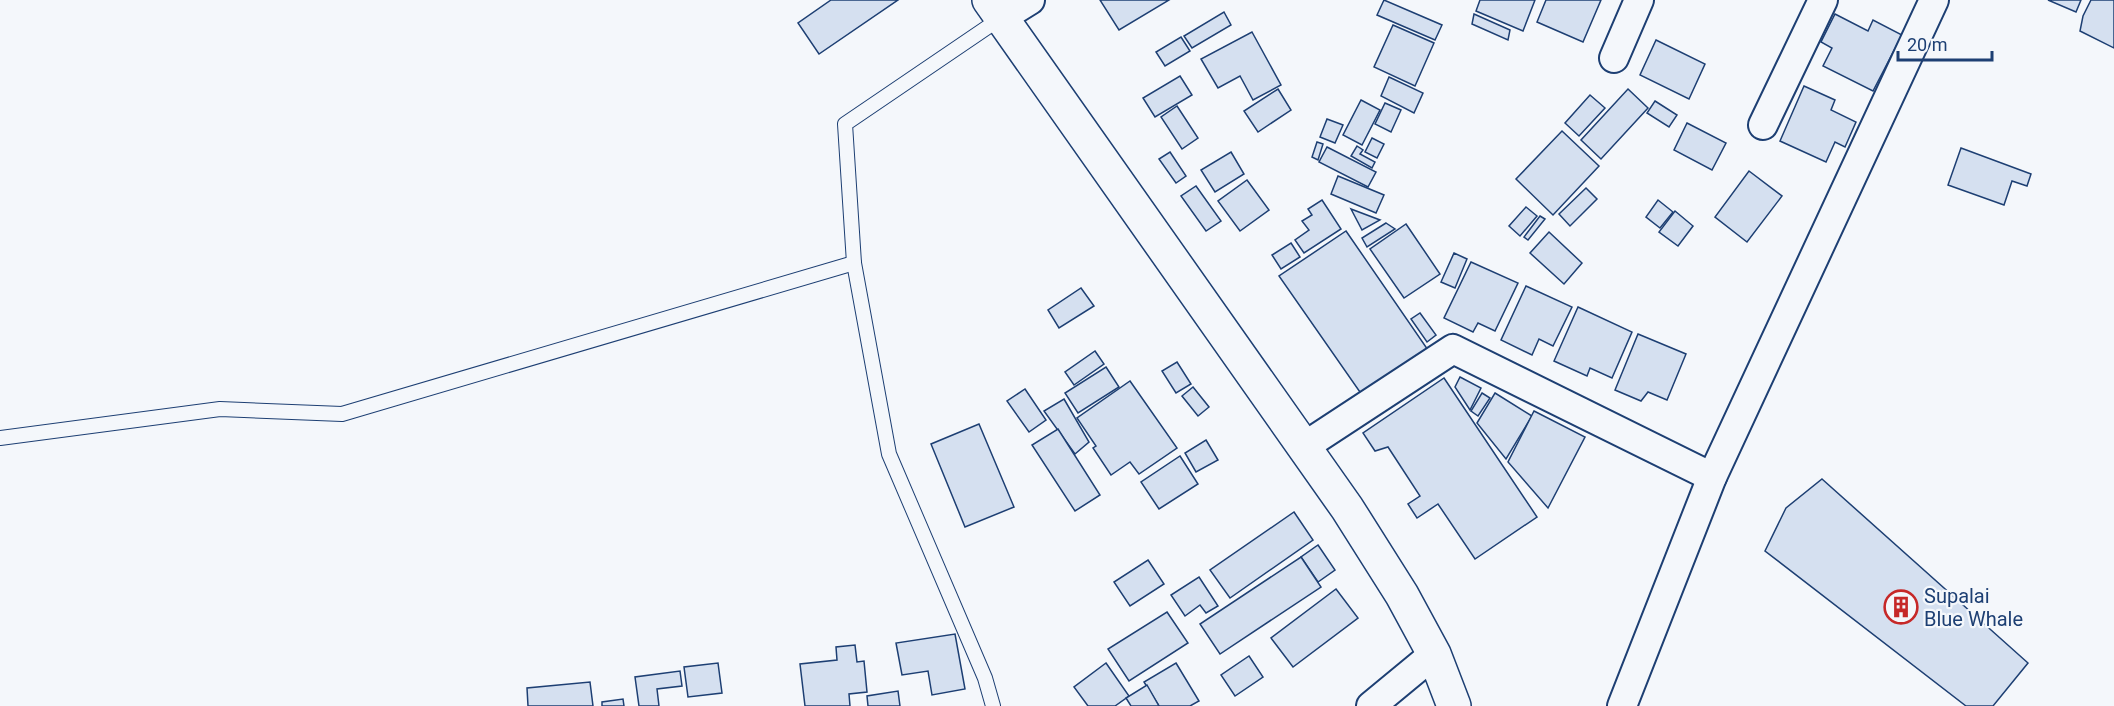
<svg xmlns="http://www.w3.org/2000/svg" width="2114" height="706" viewBox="0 0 2114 706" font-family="Roboto,sans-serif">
<rect width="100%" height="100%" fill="#f4f7fb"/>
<g fill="#d5e0f0" stroke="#1d3f73" stroke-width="1.5">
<path d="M831 0H898L819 54 798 23Z"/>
<path d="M1100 0H1169L1119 30Z"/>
<path d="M1384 0 1442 25 1435 40 1377 15Z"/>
<path d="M1480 0H1535L1523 31 1476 11Z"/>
<path d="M1546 0H1601L1583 42 1537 22Z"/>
<path d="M2048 0H2081L2076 12Z"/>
<path d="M2091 0H2114V48L2080 31 2083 16Z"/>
<path d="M1224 12 1231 25 1192 48 1184 36Z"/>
<path d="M1474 14 1510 30 1508 40 1472 24Z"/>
<path d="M1835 14 1868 31 1873 20 1902 35 1873 91 1823 66 1832 48 1821 42Z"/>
<path d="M1393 25 1434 43 1415 86 1374 67Z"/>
<path d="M1252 32 1281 85 1253 100 1240 76 1218 88 1201 59Z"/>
<path d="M1181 37 1190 51 1165 66 1156 52Z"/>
<path d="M1656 40 1705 64 1689 99 1640 75Z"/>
<path d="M1180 76 1192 95 1155 117 1143 98Z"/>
<path d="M1389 77 1423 93 1414 113 1381 96Z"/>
<path d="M1804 86 1835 100 1831 110 1856 122 1845 147 1835 142 1826 162 1780 141Z"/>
<path d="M1278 89 1291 110 1258 132 1244 111Z"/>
<path d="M1628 89 1648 108 1601 159 1581 140Z"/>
<path d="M1590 95 1605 108 1579 136 1565 123Z"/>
<path d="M1361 100 1380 110 1362 145 1343 135Z"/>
<path d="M1655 101 1677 115 1669 127 1647 113Z"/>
<path d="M1385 103 1401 110 1391 132 1375 124Z"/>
<path d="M1177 106 1198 138 1182 149 1161 117Z"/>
<path d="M1327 119 1343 125 1335 143 1320 137Z"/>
<path d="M1687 123 1726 143 1712 170 1674 150Z"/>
<path d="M1562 131 1599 166 1553 215 1516 179Z"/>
<path d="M1372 138 1384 144 1377 158 1365 152Z"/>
<path d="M1317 142 1323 144 1318 160 1312 157Z"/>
<path d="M1357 146 1363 150 1360 154 1375 162 1372 168 1351 156Z"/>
<path d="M1327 147 1376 172 1368 187 1319 162Z"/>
<path d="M1961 148 2031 174 2027 186 2012 181 2004 205 1948 185Z"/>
<path d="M1170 152 1186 176 1176 183 1159 159Z"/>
<path d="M1231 152 1244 174 1215 192 1201 170Z"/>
<path d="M1749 171 1782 196 1747 242 1715 217Z"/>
<path d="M1338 176 1384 195 1376 213 1331 194Z"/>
<path d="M1247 180 1269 210 1240 231 1218 201Z"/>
<path d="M1196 186 1221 221 1206 231 1181 196Z"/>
<path d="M1586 188 1597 199 1570 226 1559 214Z"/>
<path d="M1322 200 1341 229 1304 253 1295 240 1309 230 1302 221 1312 215 1308 209Z"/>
<path d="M1658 200 1673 212 1660 228 1646 217Z"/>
<path d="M1526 207 1537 216 1520 236 1509 226Z"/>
<path d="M1351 209 1380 220 1362 230Z"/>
<path d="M1675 211 1693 226 1678 246 1659 232Z"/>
<path d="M1540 216 1545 219 1528 240 1524 237Z"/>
<path d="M1386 223 1395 229 1367 247 1362 238Z"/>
<path d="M1406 224 1440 274 1404 298 1370 249Z"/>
<path d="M1346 231 1428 350 1362 395 1279 276Z"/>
<path d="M1549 232 1582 263 1564 284 1530 253Z"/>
<path d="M1291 243 1300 257 1281 269 1272 255Z"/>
<path d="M1454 253 1467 259 1455 288 1441 282Z"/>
<path d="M1471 262 1518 283 1495 331 1478 323 1473 332 1444 318Z"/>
<path d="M1526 286 1572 307 1553 346 1539 339 1532 355 1501 340Z"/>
<path d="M1081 288 1094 306 1059 328 1048 310Z"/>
<path d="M1578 307 1632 332 1612 378 1590 368 1587 376 1554 361Z"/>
<path d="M1420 313 1436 335 1427 342 1411 319Z"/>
<path d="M1638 334 1686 354 1667 400 1648 392 1641 401 1615 390Z"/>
<path d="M1095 351 1104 364 1074 385 1065 372Z"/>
<path d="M1177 362 1191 384 1176 393 1162 371Z"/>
<path d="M1106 367 1119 387 1078 413 1065 393Z"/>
<path d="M1460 377 1481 388 1470 410 1455 387Z"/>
<path d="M1444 378 1537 517 1475 559 1438 504 1417 518 1408 504 1420 496 1388 447 1375 451 1363 433Z"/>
<path d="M1130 381 1177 448 1139 474 1130 462 1111 475 1093 448 1096 446 1077 418Z"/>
<path d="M1193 387 1209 407 1198 416 1182 396Z"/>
<path d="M1025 389 1046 420 1029 432 1007 401Z"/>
<path d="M1482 393 1490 398 1478 416 1471 411Z"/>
<path d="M1495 393 1532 416 1506 459 1477 423Z"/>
<path d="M1064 399 1089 442 1075 454 1044 411Z"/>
<path d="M1534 411 1585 437 1548 508 1508 462Z"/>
<path d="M979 424 1014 507 965 527 931 444Z"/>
<path d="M1058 429 1100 495 1075 511 1032 445Z"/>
<path d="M1206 440 1218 460 1196 472 1185 453Z"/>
<path d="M1180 456 1198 484 1159 509 1141 482Z"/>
<path d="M1822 479 2028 663 1993 706H1966L1765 551 1786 508Z"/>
<path d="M1294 512 1313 540 1230 598 1210 570Z"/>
<path d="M1318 545 1335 570 1318 582 1301 557Z"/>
<path d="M1301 557 1321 587 1220 654 1200 624Z"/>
<path d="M1148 560 1164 584 1130 606 1114 582Z"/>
<path d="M1199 577 1218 606 1206 613 1200 605 1185 616 1171 595Z"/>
<path d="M1336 589 1358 618 1293 667 1271 638Z"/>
<path d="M1167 612 1188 643 1129 681 1108 649Z"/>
<path d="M955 634 965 689 932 695 928 671 902 675 896 643Z"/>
<path d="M855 645 857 662 864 661 867 692 849 694 850 706H805L800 664 837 660 836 647Z"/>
<path d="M1249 656 1263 677 1235 696 1221 675Z"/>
<path d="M718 663 722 693 688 697 684 667Z"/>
<path d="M1106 663 1129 696 1115 706H1088L1074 687Z"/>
<path d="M1176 663 1199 701 1190 706H1159L1144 682Z"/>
<path d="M680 671 682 686 657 689 659 706H639L635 677Z"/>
<path d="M590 682 593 706H528L527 688Z"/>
<path d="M1147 685 1159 706H1131L1126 698Z"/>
<path d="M898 691 900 706H868L867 696Z"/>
<path d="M623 699 624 706H602V702Z"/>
</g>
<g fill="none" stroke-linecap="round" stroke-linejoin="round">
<g stroke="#1d3f73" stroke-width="16">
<g id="lane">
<path d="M0 438 220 409 342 414 854 263"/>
<path d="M993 706 985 678 889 454 854 263 845 124 1001 18"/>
</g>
</g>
<g stroke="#1d3f73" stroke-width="32">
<g id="street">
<path d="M1001 18 1030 0"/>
<path d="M1614 58 1639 0"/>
<path d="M1763 125 1823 0"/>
<path d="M1305 446 1453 349 1712 477"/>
<path d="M1371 706 1434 654"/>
<path d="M1622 706 1712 477 1934 0"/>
</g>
</g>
<g stroke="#1d3f73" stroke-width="36">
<path id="secondary" d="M989 0 1347 508 1402 595 1434 654 1454 706"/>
</g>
<use href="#lane" stroke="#f4f7fb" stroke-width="14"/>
<use href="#street" stroke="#f4f7fb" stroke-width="28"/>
<use href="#secondary" stroke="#f4f7fb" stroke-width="33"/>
</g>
<defs>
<g id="building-ring" transform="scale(1.725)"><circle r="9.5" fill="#f4f7fb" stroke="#c62828" stroke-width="1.5"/><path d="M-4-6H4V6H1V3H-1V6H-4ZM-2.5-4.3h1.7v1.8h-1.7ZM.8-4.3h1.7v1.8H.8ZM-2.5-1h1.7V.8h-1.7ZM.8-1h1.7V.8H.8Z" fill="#c62828"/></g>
</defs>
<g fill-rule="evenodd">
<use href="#building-ring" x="1901" y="607"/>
</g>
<g text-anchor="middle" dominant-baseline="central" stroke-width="4.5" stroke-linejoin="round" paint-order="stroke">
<g font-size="20" fill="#1d3f73" stroke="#f4f7fb" text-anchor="start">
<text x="1924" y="596">Supalai<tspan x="1924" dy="23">Blue Whale</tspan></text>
</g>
</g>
<path d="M1898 51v9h94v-9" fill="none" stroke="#1d3f73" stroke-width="3"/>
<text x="1907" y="51" font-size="18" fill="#1d3f73" stroke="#f4f7fb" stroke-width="4.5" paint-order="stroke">20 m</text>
</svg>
